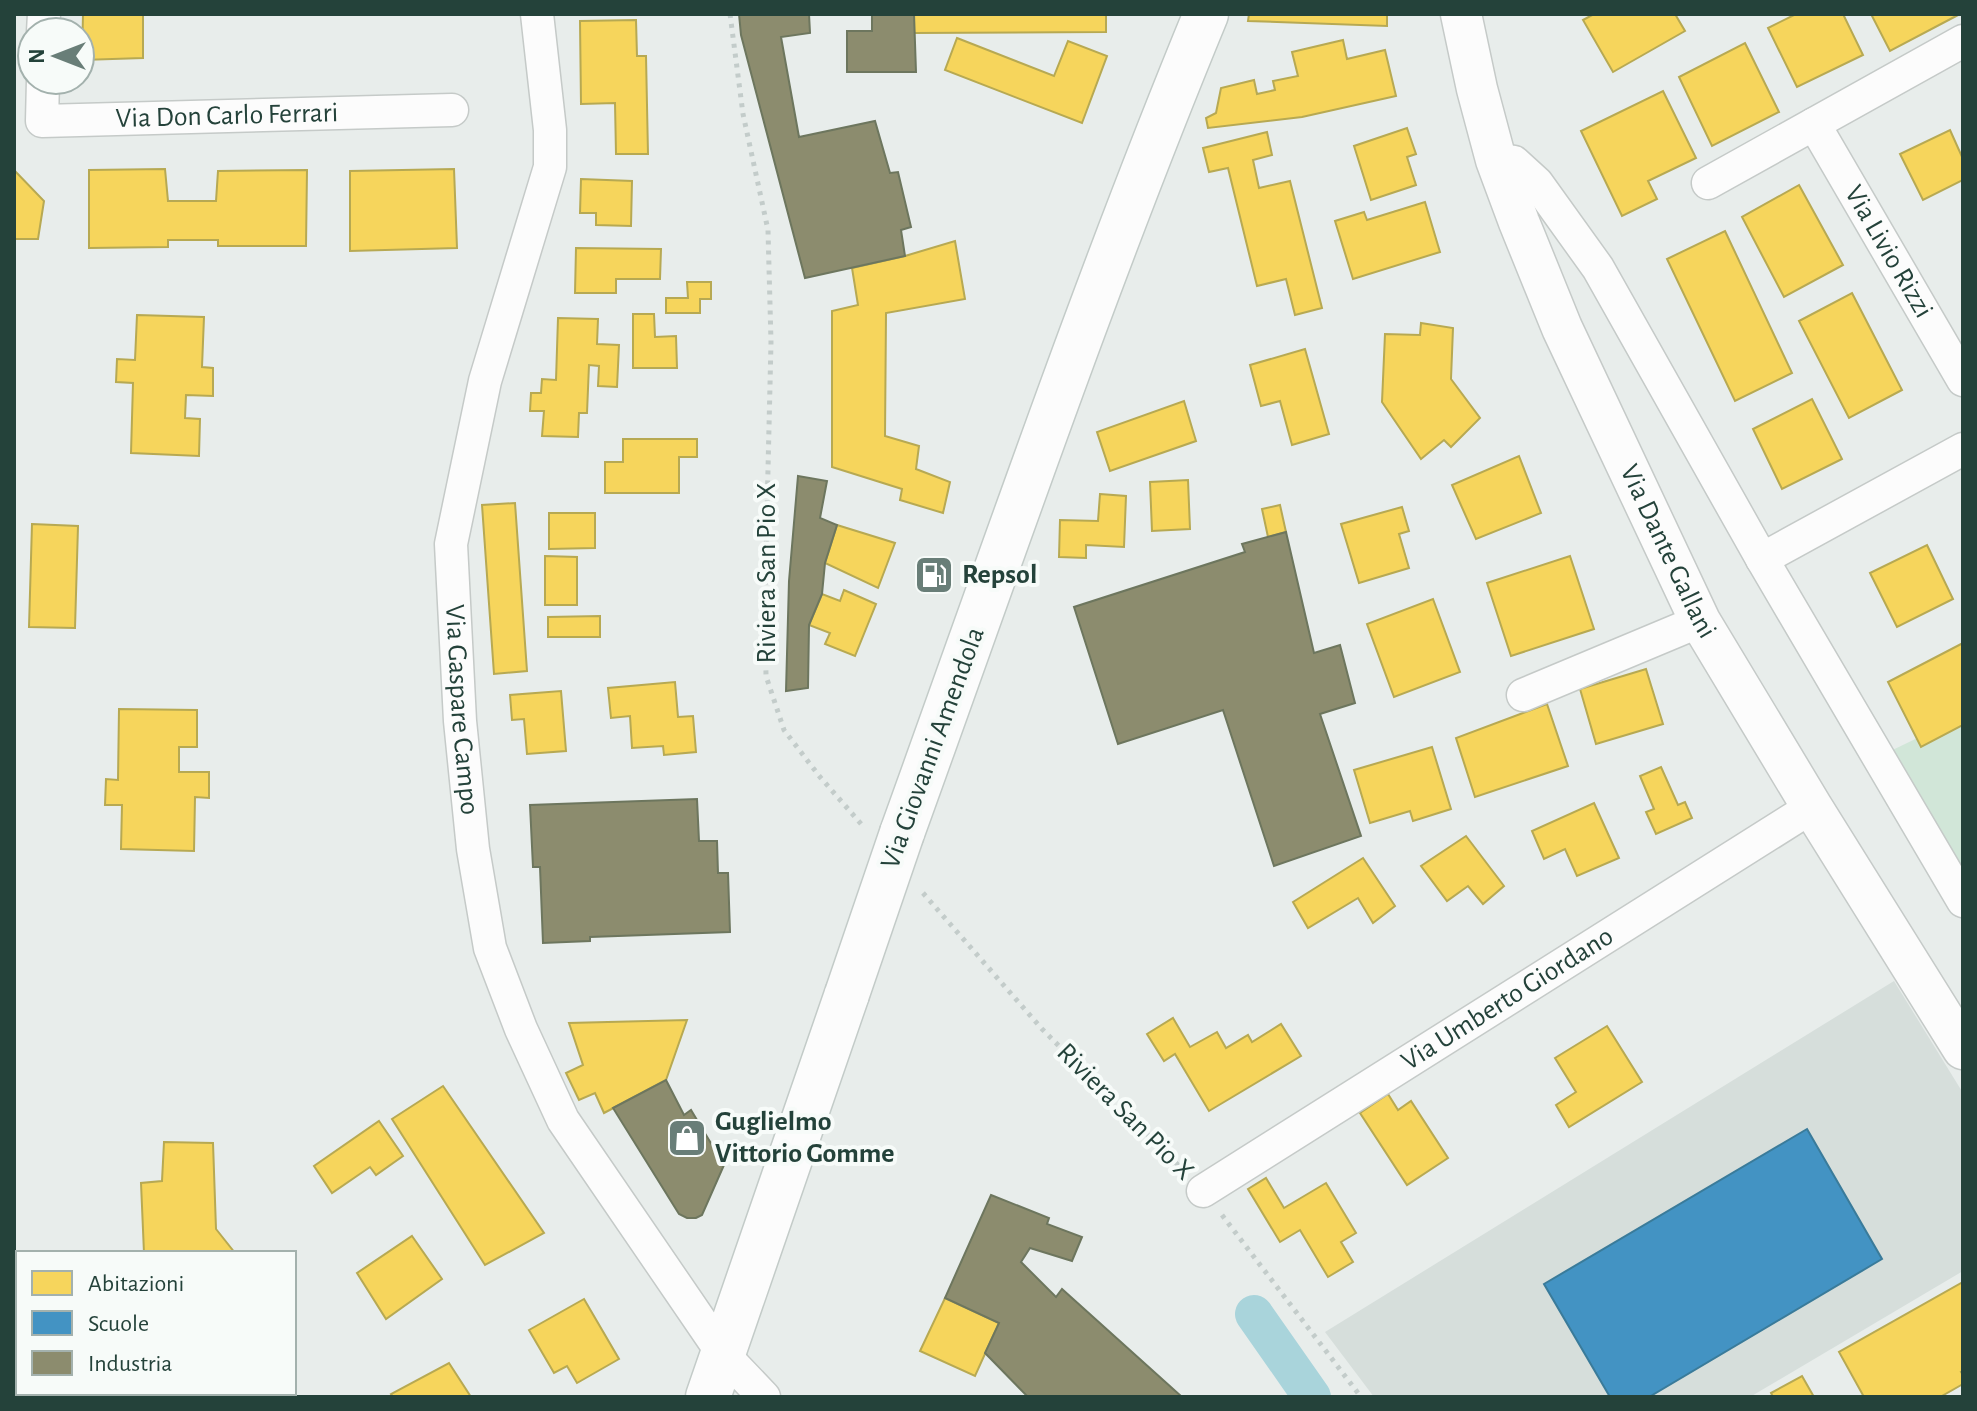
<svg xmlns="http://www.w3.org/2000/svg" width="1977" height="1411" viewBox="0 0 1977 1411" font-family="'Alegreya Sans',sans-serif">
<rect width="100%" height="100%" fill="#e8edeb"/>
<path fill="#d6dedb" d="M1894 981 1963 1093V1271L1750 1397H1374L1325 1332Z"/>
<path fill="#d1e6d8" d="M1963 716V904L1876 758Z"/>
<g fill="#f6d55c" stroke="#b7a952" stroke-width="2">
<path d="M83 14H143V58L82 60Z"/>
<path d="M914 14H1106V32L914 33Z"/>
<path d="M1249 14H1387V26L1248 21Z"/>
<path d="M1594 14H1675L1685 31 1613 72 1583 20Z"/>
<path d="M1796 14H1843L1863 55 1797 87 1768 28Z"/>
<path d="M1871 14H1960L1890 51Z"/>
<path d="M636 20 637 56H646L648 154H616L615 103 581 104 580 21Z"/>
<path d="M957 38 1054 76 1068 41 1107 56 1082 123 945 70Z"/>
<path d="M1343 40 1347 59 1385 50 1396 96 1302 117 1208 128 1206 118 1216 113 1221 88 1254 80 1257 94 1275 90 1273 81 1298 76 1292 52Z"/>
<path d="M1745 43 1779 112 1712 146 1679 77Z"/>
<path d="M1663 91 1696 158 1648 181 1657 199 1622 216 1581 131Z"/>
<path d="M1407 128 1416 154 1407 157 1416 185 1371 200 1354 146Z"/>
<path d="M1950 130 1963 159V180L1923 200 1900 154Z"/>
<path d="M1267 132 1272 155 1253 160 1259 188 1290 181 1322 308 1295 315 1286 279 1257 286 1228 168 1209 172 1203 148Z"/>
<path d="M165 169 168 201H216L218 171 307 170 306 246H218V240H168V247L89 248V170Z"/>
<path d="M454 169 457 248 350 251V171Z"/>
<path d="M14 170 44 201 38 239H14Z"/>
<path d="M581 179 632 181 631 226 596 225V213H580Z"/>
<path d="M1799 185 1843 265 1784 297 1742 217Z"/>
<path d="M1425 202 1440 252 1353 279 1335 221 1364 212 1367 220Z"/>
<path d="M1725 231 1792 373 1735 401 1667 259Z"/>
<path d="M955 241 965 299 886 313 885 436 919 446 916 469 950 482 943 513 900 500 902 489 832 467V311L858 305 852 268 905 256Z"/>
<path d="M576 248 661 249 660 279H616V293H575Z"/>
<path d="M687 282H711V299H700V313H666V298H688Z"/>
<path d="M1852 293 1902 390 1849 418 1799 321Z"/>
<path d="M633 314H654L655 337 676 336 677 368H633Z"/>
<path d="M137 315 204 317 202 367 213 368V396L186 395 185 418 200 419 199 456 131 453 133 383 116 382 117 359 135 360Z"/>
<path d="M558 318 598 319 597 344 619 345 617 387 598 386 599 366 589 365 587 413H579L578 437 542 436 544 411H530L531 393H541L542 379 556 380Z"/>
<path d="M1421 323 1453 328 1451 379 1480 418 1451 447 1444 440 1421 459 1382 402 1385 334 1420 335Z"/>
<path d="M1305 349 1329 434 1292 445 1280 401 1261 406 1250 365Z"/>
<path d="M1812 399 1842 459 1782 489 1753 429Z"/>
<path d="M1184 401 1196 441 1110 471 1097 432Z"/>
<path d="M623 439H697V457H679V493H605V462H623Z"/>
<path d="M1519 456 1541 513 1476 539 1452 485Z"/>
<path d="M1188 480 1190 529 1152 531 1150 482Z"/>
<path d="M1100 494 1126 496 1124 547 1086 545V558L1059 557 1060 520 1098 521Z"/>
<path d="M515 503 527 671 494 674 482 505Z"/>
<path d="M1280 505 1286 532 1268 537 1262 509Z"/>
<path d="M1402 507 1409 531 1399 534 1409 568 1359 583 1341 524Z"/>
<path d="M549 513H595V548L549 549Z"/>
<path d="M32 524 78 526 75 628 29 627Z"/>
<path d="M837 525 895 543 878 588 825 563Z"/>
<path d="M1927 545 1953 599 1897 627 1870 573Z"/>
<path d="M545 556 577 557V605H545Z"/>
<path d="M1570 556 1594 629 1511 656 1487 583Z"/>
<path d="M844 590 876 604 855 656 825 644 830 633 809 625 822 594 840 601Z"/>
<path d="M1433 599 1460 672 1394 697 1367 624Z"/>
<path d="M600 616V637H548V617Z"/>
<path d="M1963 643V725L1921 747 1888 682Z"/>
<path d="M1646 669 1663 724 1596 744 1580 689Z"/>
<path d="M675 682 678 717 693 716 696 752 664 755 663 746 632 748 630 716 611 718 608 688Z"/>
<path d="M561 691 566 751 527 754 524 719 512 720 510 695Z"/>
<path d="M1547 704 1568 766 1475 797 1456 738Z"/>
<path d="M119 709 197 710V747H179V772H209V798L195 797 194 851 121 849 122 805H105L106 779 118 780Z"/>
<path d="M1432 747 1451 809 1413 821 1410 811 1370 823 1354 770Z"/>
<path d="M1661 767 1678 805 1685 802 1692 818 1656 834 1646 812 1654 809 1640 776Z"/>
<path d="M1594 803 1619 858 1577 876 1565 849 1544 859 1532 831Z"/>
<path d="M1466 836 1504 886 1483 904 1468 886 1447 901 1421 866Z"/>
<path d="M1363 858 1395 906 1373 923 1358 898 1308 928 1293 902Z"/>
<path d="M1173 1018 1190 1047 1217 1032 1226 1048 1248 1035 1252 1042 1281 1024 1301 1056 1209 1111 1175 1054 1164 1061 1147 1034Z"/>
<path d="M687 1020 666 1080 604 1113 595 1093 579 1100 566 1073 583 1065 569 1023Z"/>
<path d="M1607 1026 1642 1082 1569 1127 1556 1105 1576 1092 1555 1058Z"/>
<path d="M443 1086 544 1233 485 1265 392 1119Z"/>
<path d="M1388 1094 1398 1110 1411 1101 1448 1158 1407 1185 1360 1113Z"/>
<path d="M379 1121 403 1156 376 1175 370 1167 332 1193 314 1166Z"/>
<path d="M164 1142 213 1143 216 1229 235 1253H144L141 1183 162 1181Z"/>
<path d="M1266 1178 1284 1208 1326 1183 1356 1233 1341 1242 1353 1262 1328 1277 1300 1230 1280 1242 1248 1189Z"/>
<path d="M412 1236 442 1279 386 1319 357 1273Z"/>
<path d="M1963 1282V1371L1961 1372 1963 1375V1384L1940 1397H1864L1839 1352Z"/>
<path d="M945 1298 999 1323 975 1376 920 1351Z"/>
<path d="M584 1299 619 1359 577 1383 567 1366 554 1373 529 1330Z"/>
<path d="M449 1363 471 1397H393L391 1394Z"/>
<path d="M1802 1376 1814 1397H1773L1771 1393Z"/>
</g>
<path fill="#4393c3" stroke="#3a7b9a" stroke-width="2" d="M1807 1129 1882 1259 1649 1397H1610L1544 1284Z"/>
<g fill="#8c8c6e" stroke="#6d765e" stroke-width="2">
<path d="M739 14H809L810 33 781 37 799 137 875 121 890 173 898 172 911 227 901 230 905 256 805 278 741 35Z"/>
<path d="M872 14H914L916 72H847V31H872Z"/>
<path d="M798 476 827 481 820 518 837 525 825 563 822 594 809 625 808 688 786 691 789 581Z"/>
<path d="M1286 532 1314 653 1340 645 1355 703 1320 714 1361 836 1274 866 1223 710 1118 744 1074 607 1245 552 1242 544Z"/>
<path d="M697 799 699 841H717L718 873H728L730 932 590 937V941L543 943 540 867H533L530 805Z"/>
<path d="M666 1080 684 1115 691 1110 724 1165 702 1215 696 1218H687L679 1214 613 1108Z"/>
<path d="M991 1195 1049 1218 1047 1224 1082 1237 1072 1261 1030 1248 1021 1262 1056 1297 1062 1289 1182 1397H1028L985 1353 999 1323 945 1298Z"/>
</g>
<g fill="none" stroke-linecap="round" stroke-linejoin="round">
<path stroke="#a9d4db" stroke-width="38" d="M1254 1314 1312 1397"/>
<g stroke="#c5cac8" stroke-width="35">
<g id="minor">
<path id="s1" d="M537 14 550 130V167L485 381 451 544 460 721 473 849 490 948 521 1029 563 1120 723 1354 764 1397"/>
<path d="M43 32 44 14"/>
<path id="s2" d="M43 80 42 121 452 110"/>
<path id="s3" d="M1814 124 1963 380"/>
<path d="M1496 160 1514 162 1537 183 1598 268 1762 559 1963 901"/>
<path d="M1708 183 1963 41"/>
<path d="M1762 559 1963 449"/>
<path d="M1523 695 1700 621"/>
<path id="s4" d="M1203 1191 1812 807"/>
</g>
</g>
<g stroke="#c5cac8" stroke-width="43">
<g id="tertiary">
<path id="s5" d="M1461 14 1477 89 1496 160 1519 222 1562 328 1700 621 1812 807 1963 1049"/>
</g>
</g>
<g stroke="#c3cbc8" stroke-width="47">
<g id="secondary">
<path d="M902 833C1001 559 1095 283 1206 14"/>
<path d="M708 1397 847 994"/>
</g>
</g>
<g stroke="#c3ccca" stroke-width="5" stroke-dasharray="4 6" stroke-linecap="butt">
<path d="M730 14 743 114 768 230 771 342 765 597 766 676 784 730 820 777 863 826"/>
<path d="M923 893 1042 1029 1182 1169"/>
<path d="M1222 1215 1361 1397"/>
</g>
<use href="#minor" stroke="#fcfcfc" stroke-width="32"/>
<use href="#tertiary" stroke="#fcfcfc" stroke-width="40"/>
<use href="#secondary" stroke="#fcfcfc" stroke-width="44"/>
<g stroke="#c3cbc8" stroke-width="47" stroke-linecap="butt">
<path id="secondary-bridge" d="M847 994 902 833"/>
</g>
<use href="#secondary-bridge" stroke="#fcfcfc" stroke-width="44"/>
</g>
<defs>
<g id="fuel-square" transform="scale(2)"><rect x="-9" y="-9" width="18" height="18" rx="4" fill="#697e78" stroke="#f7fbf9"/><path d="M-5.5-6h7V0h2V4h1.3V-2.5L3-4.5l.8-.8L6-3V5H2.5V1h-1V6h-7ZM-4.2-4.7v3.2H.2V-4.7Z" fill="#fff"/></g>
<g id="shop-square" transform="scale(2)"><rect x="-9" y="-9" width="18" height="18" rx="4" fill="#697e78" stroke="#f7fbf9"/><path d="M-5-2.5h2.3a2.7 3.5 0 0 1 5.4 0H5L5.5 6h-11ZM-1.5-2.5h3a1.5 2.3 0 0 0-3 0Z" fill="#fff"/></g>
</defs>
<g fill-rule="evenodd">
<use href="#fuel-square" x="934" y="575"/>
<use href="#shop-square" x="687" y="1138"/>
</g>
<g text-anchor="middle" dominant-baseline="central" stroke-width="8" stroke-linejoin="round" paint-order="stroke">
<g font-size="28" fill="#24423a" stroke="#f7fbf9">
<text stroke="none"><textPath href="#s2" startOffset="226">Via Don Carlo Ferrari</textPath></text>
<text stroke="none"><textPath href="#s3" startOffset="148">Via Livio Rizzi</textPath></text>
<text stroke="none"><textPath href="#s5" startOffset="578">Via Dante Gallani</textPath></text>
<text transform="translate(767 573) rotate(-90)">Riviera San Pio X</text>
<text stroke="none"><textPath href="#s1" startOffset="710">Via Gaspare Campo</textPath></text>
<text transform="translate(933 748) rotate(-70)">Via Giovanni Amendola</text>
<text stroke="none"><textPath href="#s4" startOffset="360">Via Umberto Giordano</textPath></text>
<text transform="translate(1125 1112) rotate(45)">Riviera San Pio X</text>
</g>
<g font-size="28" font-weight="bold" fill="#24423a" stroke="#f7fbf9" text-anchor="start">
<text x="962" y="575">Repsol</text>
<text x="715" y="1122">Guglielmo<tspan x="715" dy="32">Vittorio Gomme</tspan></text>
</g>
</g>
<rect width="1977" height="1411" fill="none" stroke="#24423a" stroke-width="32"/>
<rect x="16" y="1251" width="280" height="144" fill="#f7fbf9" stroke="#a3b1ad" stroke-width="2"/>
<rect x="32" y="1271" width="40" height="24" fill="#f6d55c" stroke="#a3b1ad" stroke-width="2"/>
<text x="88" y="1291" font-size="24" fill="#24423a">Abitazioni</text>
<rect x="32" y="1311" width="40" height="24" fill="#4393c3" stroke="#a3b1ad" stroke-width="2"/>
<text x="88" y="1331" font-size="24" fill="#24423a">Scuole</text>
<rect x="32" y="1351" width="40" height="24" fill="#8c8c6e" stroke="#a3b1ad" stroke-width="2"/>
<text x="88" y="1371" font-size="24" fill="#24423a">Industria</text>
<g transform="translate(56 56) rotate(270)"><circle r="38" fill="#f7fbf9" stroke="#a3b1ad" stroke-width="2"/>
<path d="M0-6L14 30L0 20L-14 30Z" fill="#697e78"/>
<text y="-12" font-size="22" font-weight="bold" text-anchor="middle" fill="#24423a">N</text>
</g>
</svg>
